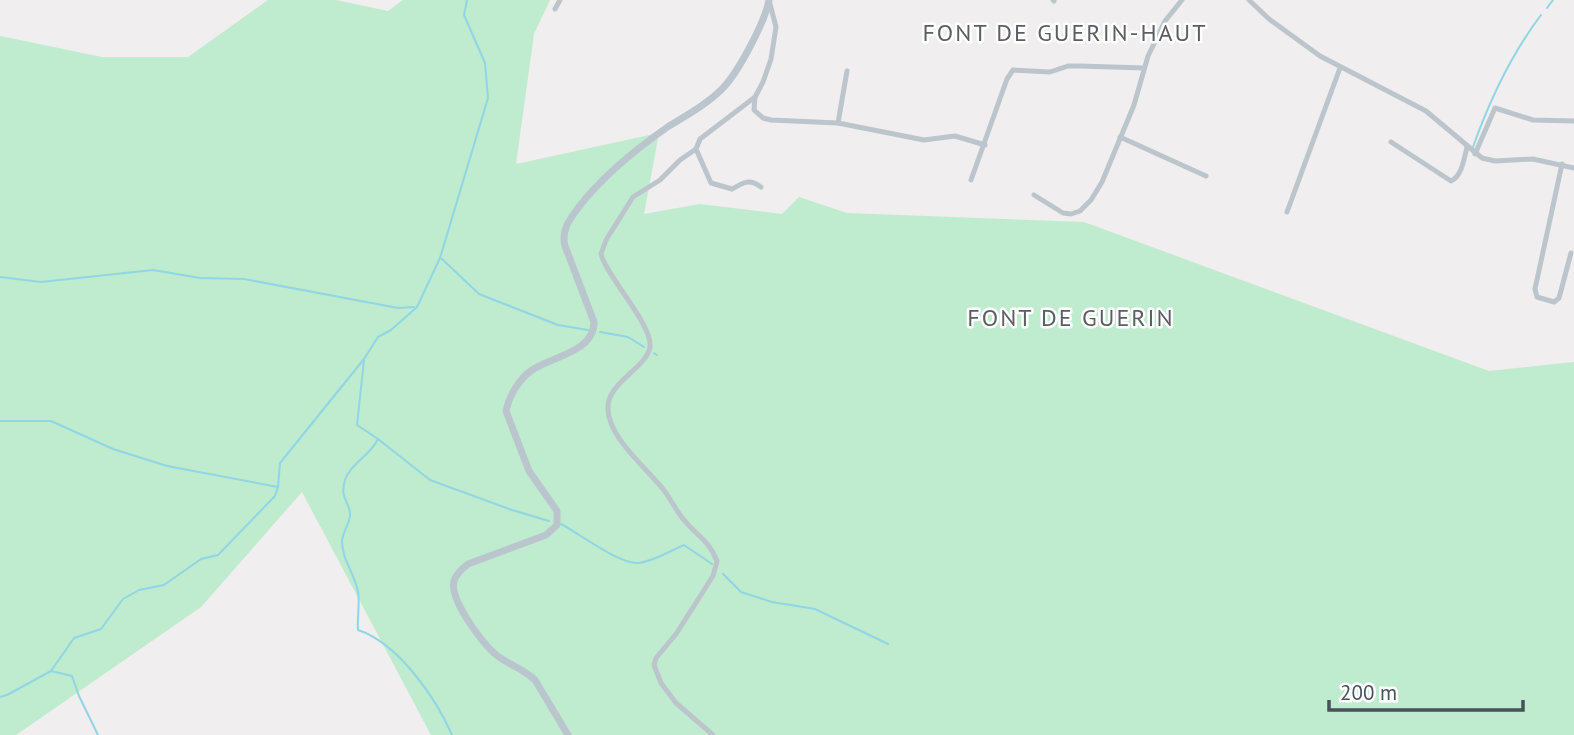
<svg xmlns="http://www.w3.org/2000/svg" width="1574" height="735" viewBox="0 0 1574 735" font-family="'PT Sans',sans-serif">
<rect width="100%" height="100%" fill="#f0eeee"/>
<path fill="#bfebce" d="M268 0H336L388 11 403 0H550L534 34 516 164 659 133 644 214 700 204 782 214 799 197 847 213 1084 222 1489 371 1574 362V735H431L302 492 201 607 16 735H0V36L102 57H188Z"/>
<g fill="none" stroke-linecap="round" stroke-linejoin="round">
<g stroke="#90d6e4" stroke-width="2">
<path d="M1547 8 1553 0"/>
<path d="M1473 147C1490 99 1510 56 1541 15"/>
<path d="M442 259 479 294 558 325 588 330"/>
<path d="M0 277 41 282 153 270 200 278 244 279 398 308 414 307"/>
<path d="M600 332 628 337 644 347"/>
<path d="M654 353 657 355"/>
<path d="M364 360 357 425 378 439C370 456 350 464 345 480 339 500 351 502 350 516 349 524 343 532 342 541 342 560 355 574 358 592 360 604 357 618 358 630 398 643 436 698 452 735"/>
<path d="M0 421H51L113 449 167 466 278 487"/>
<path d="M378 439 430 480 512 510 549 521"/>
<path d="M561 524C580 534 619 564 638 563 652 562 670 551 684 545L712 564"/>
<path d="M723 574 741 592 772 602 815 609 888 644"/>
<path d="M51 671 72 676 79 696 98 735"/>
<path d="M0 697 7 695 51 671 74 638 101 629 123 599 139 590 164 585 201 559 218 555 275 496 278 487 280 463 364 359 378 337 391 330 417 307 440 258 488 98 485 63 464 15 467 0"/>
</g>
<g stroke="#bdc5cc" stroke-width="5">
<path d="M1053 0 1054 1"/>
<path d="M1249 0 1269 19 1320 56 1426 111 1482 158 1495 161 1533 159 1574 168"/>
<path d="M555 9 560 0"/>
<path d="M755 97 754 110 763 118 771 120 838 123 924 140 955 136 985 145"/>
<path d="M838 123 847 71"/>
<path d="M1120 137 1206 176"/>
<path d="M1391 142 1451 181C1462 176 1464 159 1467 147"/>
<path d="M696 149 711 183 732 189C744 183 748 178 761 187"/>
<path d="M1475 154 1495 108 1533 120 1574 121"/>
<path d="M1562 164 1535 289 1537 297 1554 302 1559 298 1571 253"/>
<path d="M971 180 1007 79 1013 70 1050 72 1068 66H1080L1144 68"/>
<path d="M1034 195 1063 213 1071 214 1080 211 1091 200 1102 182 1134 105 1148 56 1165 21 1182 0"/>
<path d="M1287 212 1340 68"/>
<path d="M713 735 676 703 661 683 654 665 656 658 676 634 713 576 717 561C709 540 697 536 684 520 676 511 671 499 663 489 646 468 621 448 611 423 595 384 645 373 650 347 653 325 606 276 601 254L606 240 633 197 660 180 680 160 696 149 700 139 755 97 763 82 771 59 776 27 769 0"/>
</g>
<path stroke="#bbc5ce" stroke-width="7" d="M568 735 535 680C523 668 506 664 494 653 481 641 449 599 454 581 456 574 463 568 468 564L546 535 557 525V511L529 471 506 411C509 396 519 379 532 370 553 356 594 352 594 322L565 246C561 231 569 220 578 208 603 175 636 149 669 126 687 115 707 104 722 89 738 73 765 22 769 0"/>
</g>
<g text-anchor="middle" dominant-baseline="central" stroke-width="5" stroke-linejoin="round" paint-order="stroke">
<g font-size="24" letter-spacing="2" fill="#5b5e62" stroke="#fff">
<text x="1065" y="32">FONT DE GUERIN-HAUT</text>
<text x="1071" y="317">FONT DE GUERIN</text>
</g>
</g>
<path d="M1329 700v10h194v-10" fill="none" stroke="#475259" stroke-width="3.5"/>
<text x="1340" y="700" font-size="21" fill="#475259" stroke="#ffffff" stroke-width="5" paint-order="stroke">200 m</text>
</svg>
